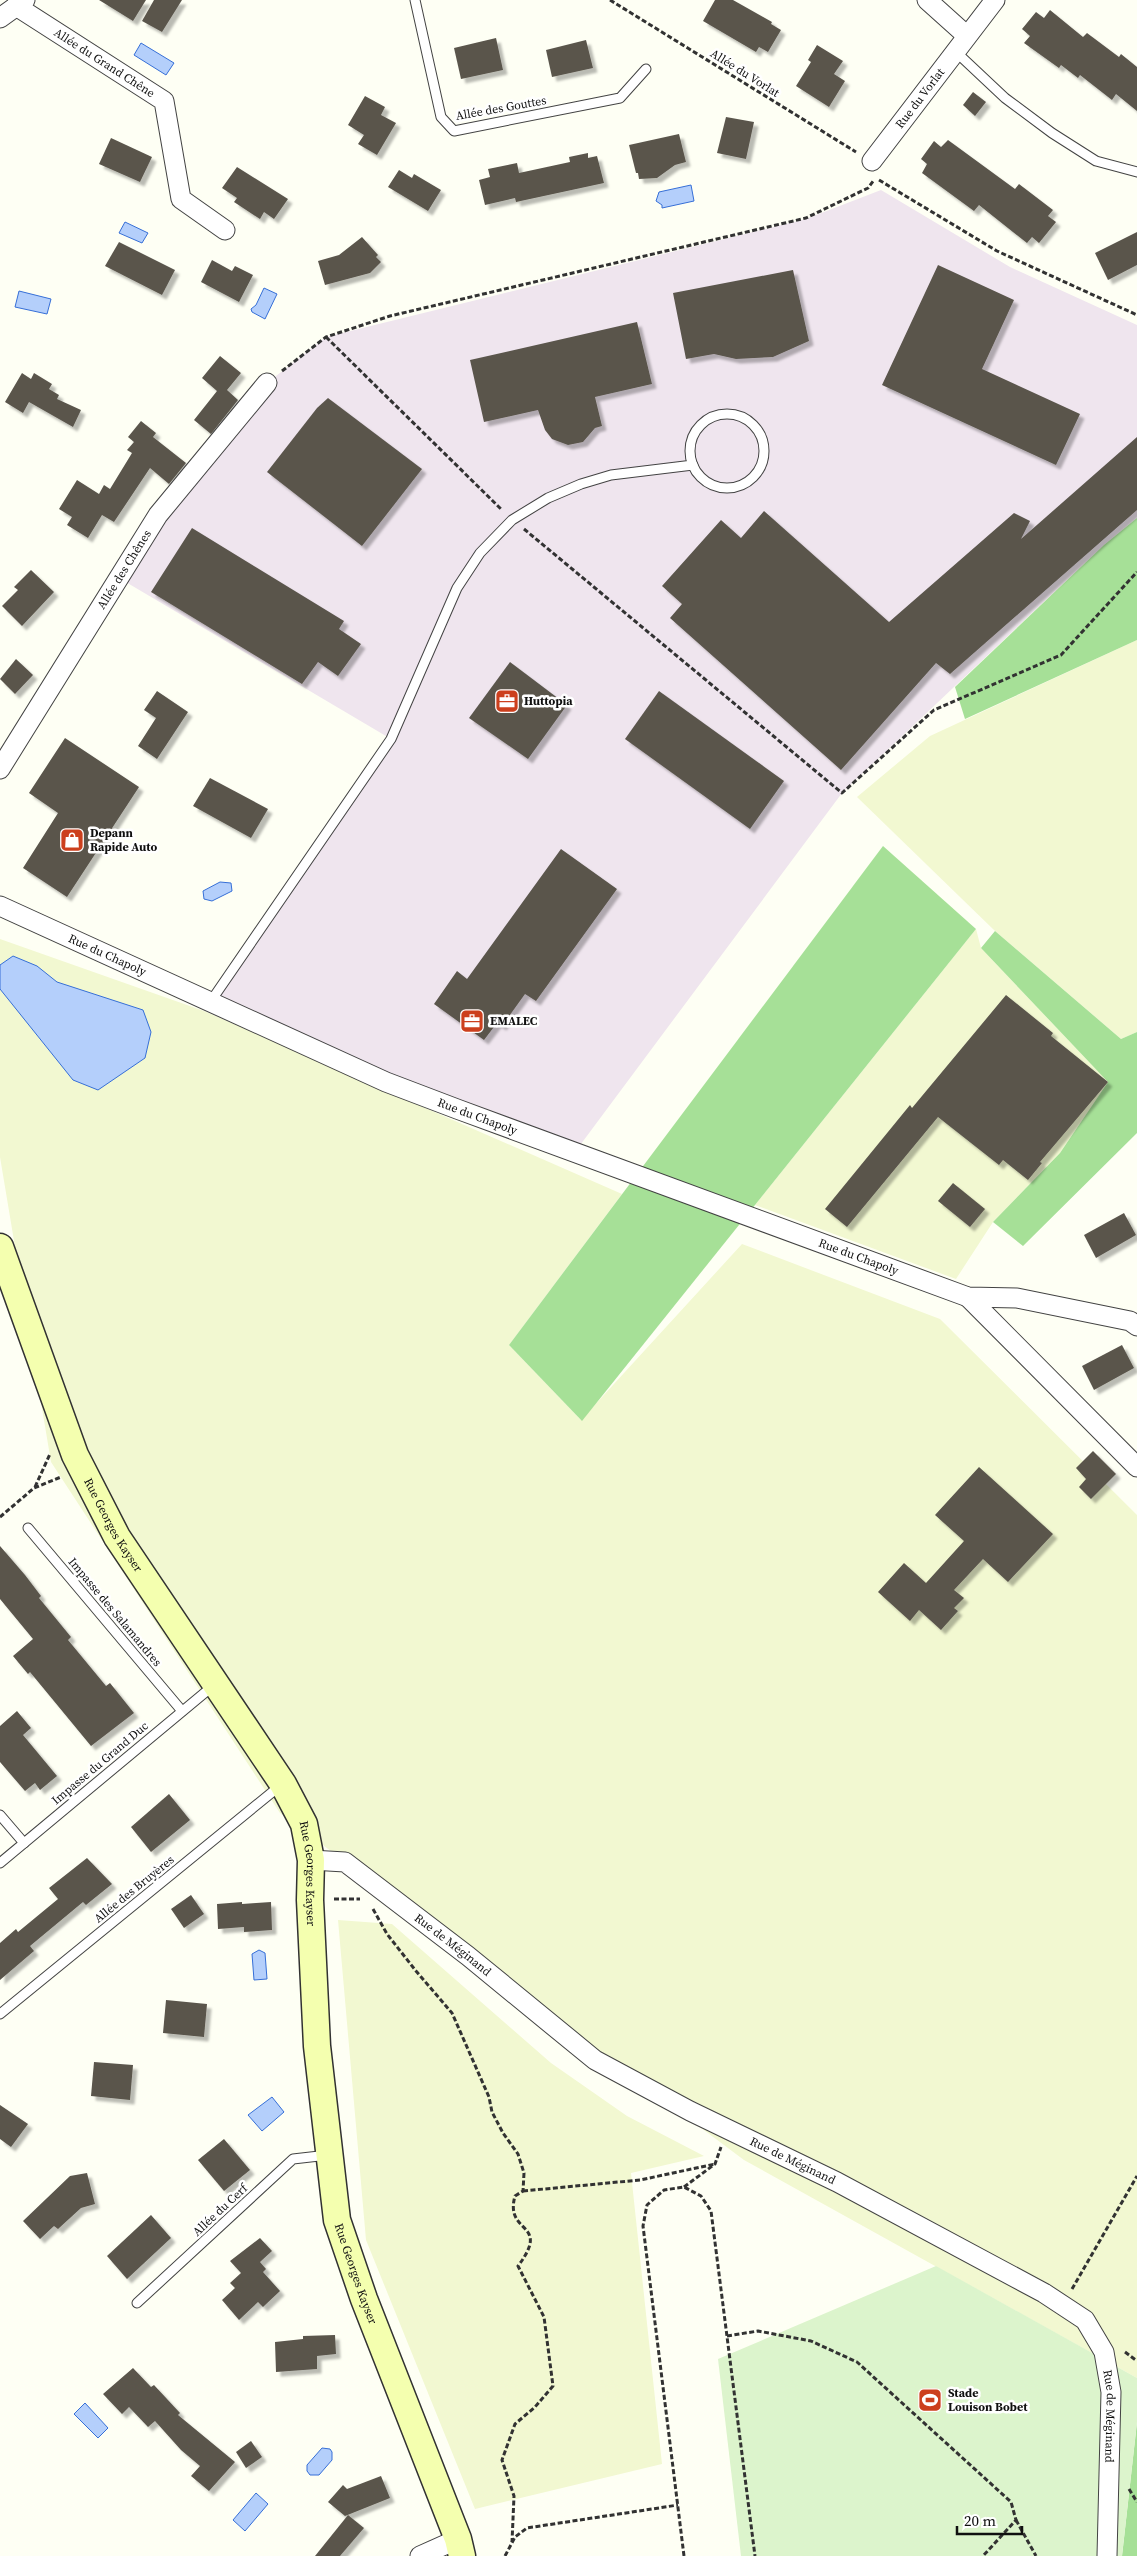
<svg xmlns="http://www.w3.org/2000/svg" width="1137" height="2556" viewBox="0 0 1137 2556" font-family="'Source Serif 4',serif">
<defs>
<filter id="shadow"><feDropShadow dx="4.5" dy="4.5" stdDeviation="1" flood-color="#0004"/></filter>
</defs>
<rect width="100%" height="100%" fill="#fefff4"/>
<path fill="#efe5ee" d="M881 190 1010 267 1137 325V518L1104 545 842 793 575 1152 211 1001 391 739 119 578 267 383 326 337 806 219Z"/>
<g fill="#f2f8d1">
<path d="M1137 640V1032L1121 1039 995 931 857 797 930 736Z"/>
<path d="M976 929 981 948 1108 1082 1060 1153 993 1222 956 1279 755 1205Z"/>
<path d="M0 939 204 1011 622 1194 509 1345 581 1420 742 1244 940 1319 1137 1515V2378L744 2160 280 1813 51 1462 0 1157Z"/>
<path d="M338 1920 392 1924 551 2063 627 2116 704 2156 631 2173 662 2464 475 2509 366 2240Z"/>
</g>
<g fill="#a6e097">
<path d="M1137 518V640L965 719 955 687 1104 545Z"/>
<path d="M883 846 976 929 582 1421 509 1345Z"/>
<path d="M995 931 1121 1039 1137 1032V1133L1023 1246 993 1222 1060 1153 1108 1082 981 948Z"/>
<path d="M1137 2422V2556H1122Z"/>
</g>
<path fill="#dcf4cc" d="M936 2266 1137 2378V2422L1122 2556H741L718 2359Z"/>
<g fill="#b4cffb" stroke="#366fd7">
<path d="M141 43 174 63 166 75 134 55Z"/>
<path d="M691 185 694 201 662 208V205L656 201 659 192Z"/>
<path d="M125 222 148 233 142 243 119 233Z"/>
<path d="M264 288 277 294 265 319 252 312 251 309 256 305Z"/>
<path d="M19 291 51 299 47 314 15 307Z"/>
<path d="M220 882 231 883 232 891 212 901 204 899 203 891Z"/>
<path d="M13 956 37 966 57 982 143 1010 151 1032 145 1058 98 1090 73 1080 0 989V965Z"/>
<path d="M259 1950 265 1953 267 1979 254 1980 252 1954Z"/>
<path d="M272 2097 284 2112 262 2131 248 2115Z"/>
<path d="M85 2403 108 2428 98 2438 74 2414Z"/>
<path d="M322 2448 330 2449 332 2452V2460L319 2475H310L307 2471V2465Z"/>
<path d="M256 2493 268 2504 245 2531 233 2520Z"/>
</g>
<g fill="#5a554c" filter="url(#shadow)">
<path d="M99 0H146L133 21Z"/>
<path d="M154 0H182L162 32 142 21Z"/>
<path d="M715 0H733L772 22 771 24 781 30 768 52 759 47 756 52 703 21Z"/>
<path d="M1050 10 1083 37 1087 33 1119 57 1121 54 1137 67V111L1116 94 1112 100 1080 75 1078 78 1061 65 1059 68 1024 43 1030 36 1022 29 1036 12 1044 18Z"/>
<path d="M496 38 503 70 461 79 454 48Z"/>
<path d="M586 40 593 68 552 77 546 50Z"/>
<path d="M817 45 843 61 834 74 845 81 829 107 796 86 811 62 808 60Z"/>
<path d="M973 92 986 102 975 116 963 105Z"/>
<path d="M365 96 385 107 381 115 396 123 377 155 358 144 364 135 348 125Z"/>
<path d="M726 117 754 122 746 159 717 153Z"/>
<path d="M679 134 686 162 675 165 657 178 639 179 638 173H636L629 145Z"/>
<path d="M111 138 152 157 140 182 99 164Z"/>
<path d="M948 140 1015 189 1019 184 1053 210 1048 216 1056 222 1039 243 1032 237 1027 243 979 205 974 211 922 173 927 164 921 159 934 141 941 147Z"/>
<path d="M588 153V158L597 156 604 183 516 202 515 198 485 205 479 180 490 177 488 169 517 163 519 173 570 162 569 157Z"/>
<path d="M237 167 288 199 274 219 264 212 260 219 234 202 237 198 222 188Z"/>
<path d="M399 170 412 178 414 174 441 190 428 211 388 187Z"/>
<path d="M1137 232V265L1108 280 1095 253Z"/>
<path d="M362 237 378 255 376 257 381 262 370 273 325 285 318 261 339 255Z"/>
<path d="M119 242 175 270 162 295 105 266Z"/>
<path d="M212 260 232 271 235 266 253 275 239 302 201 282Z"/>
<path d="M938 265 1014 300 982 369 1080 414 1056 465 882 385Z"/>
<path d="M793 270 809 341 773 357 736 359 714 354 686 359 673 293Z"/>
<path d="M637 322 652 384 595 397 602 426 595 428 583 442 568 445 552 439 545 430 538 410 484 422 470 360Z"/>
<path d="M220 356 241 373 227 390 238 400 211 434 194 420 217 391 202 378Z"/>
<path d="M22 373 31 379 34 373 52 384 49 389 59 395 57 399 81 410 73 427 29 402 23 413 5 402Z"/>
<path d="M328 398 422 469 362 546 267 472 317 408Z"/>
<path d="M141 421 156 433 153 437 186 463 169 484 150 468 114 522 102 515 88 538 67 525 72 517 59 509 77 480 99 494 104 485 110 489 132 453 127 450 134 442 128 437Z"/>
<path d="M1137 437V510L950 674 936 663 841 770 670 618 682 604 662 586 721 520 741 538 764 511 889 622 1014 513 1030 521 1021 539Z"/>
<path d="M192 528 344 621 339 629 361 644 338 676 318 662 302 684 151 592Z"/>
<path d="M31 570 54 592 22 626 2 606 18 590 14 587Z"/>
<path d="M16 659 33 675 15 694 0 679Z"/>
<path d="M510 662 567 705 528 759 469 718Z"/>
<path d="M157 691 188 712 157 759 138 746 156 718 144 710Z"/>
<path d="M659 691 784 781 750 829 625 739Z"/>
<path d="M65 738 139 787 67 897 23 868 58 813 29 793Z"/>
<path d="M210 778 268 809 251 838 193 806Z"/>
<path d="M561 849 617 889 536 1001 525 994 502 1026 497 1023 484 1040 434 1004 457 971 467 979Z"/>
<path d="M1006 995 1053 1033 1051 1036 1108 1082 1040 1162 1042 1163 1028 1180 1003 1160 999 1165 938 1117 847 1227 825 1209 910 1105 912 1108Z"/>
<path d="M953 1183 985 1209 970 1227 938 1201Z"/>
<path d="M1124 1213 1136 1235 1096 1258 1084 1235Z"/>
<path d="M1122 1345 1134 1368 1094 1390 1082 1366Z"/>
<path d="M1093 1451 1116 1474 1091 1499 1079 1487 1086 1479 1076 1468Z"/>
<path d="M979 1467 1053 1534 1008 1582 983 1559 954 1590 964 1598 954 1608 958 1611 941 1630 919 1610 910 1621 878 1592 904 1563 926 1583 964 1541 935 1515Z"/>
<path d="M0 1546 25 1575 41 1596 39 1598 71 1637 68 1640 106 1686 110 1683 134 1713 91 1746 30 1672 28 1674 13 1656 33 1639 0 1599Z"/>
<path d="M17 1711 31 1728 23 1735 57 1776 40 1790 35 1783 25 1791 0 1762V1726Z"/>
<path d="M169 1794 190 1820 151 1852 131 1827Z"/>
<path d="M87 1858 112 1884 86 1905 83 1902 30 1946 34 1951 0 1980V1943L16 1929 18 1932 58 1899 49 1888Z"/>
<path d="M191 1895 204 1914 184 1928 171 1909Z"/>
<path d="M242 1902V1904L271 1902 272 1930 244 1932V1927L218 1929 217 1904Z"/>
<path d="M166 2000 207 2004 204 2037 163 2033Z"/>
<path d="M94 2062 133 2065 130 2100 91 2096Z"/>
<path d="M0 2105 28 2124 11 2147 0 2139Z"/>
<path d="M224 2139 250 2170 224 2191 198 2160Z"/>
<path d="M87 2173 95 2204 81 2208 58 2229 54 2226 40 2239 23 2221 70 2176Z"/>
<path d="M151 2215 171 2238 127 2279 107 2256Z"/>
<path d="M260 2238 272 2251 260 2262 266 2269 263 2272 280 2291 263 2307 258 2302 239 2320 222 2300 235 2288 230 2283 241 2273 230 2261Z"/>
<path d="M335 2335 336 2354 317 2356V2369L276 2372 275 2342 303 2339V2336Z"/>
<path d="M133 2368 151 2387 154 2385 180 2413 178 2415 235 2462 209 2491 191 2476 200 2466 181 2450 155 2421 148 2427 129 2407 122 2414 103 2394Z"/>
<path d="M251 2441 262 2457 246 2468 236 2452Z"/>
<path d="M381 2476 390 2498 345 2516 328 2502 343 2485 347 2489Z"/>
<path d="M348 2515 364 2528 340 2556H315Z"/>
</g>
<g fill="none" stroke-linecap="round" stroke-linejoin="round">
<g stroke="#434343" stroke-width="11">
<g id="lane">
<path d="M415 0 441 117 454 131 620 98 646 69"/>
<path d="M955 51 1005 98 1052 133 1096 161 1137 172"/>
<circle cx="727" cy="451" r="37"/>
<path d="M211 1001 391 739 457 588 480 553 512 520 548 498 581 484 611 475 693 465"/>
<path d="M28 1528 182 1711"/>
<path d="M0 1815 24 1843"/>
<path d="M0 1863 214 1685"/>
<path d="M0 2014 281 1785"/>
<path d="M137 2303 293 2159 328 2155"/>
</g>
</g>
<g stroke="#434343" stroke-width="21">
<g id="street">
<path d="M927 0 966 35"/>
<path id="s1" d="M16 6 164 101 181 199 225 230"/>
<path d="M0 18 25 0"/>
<path id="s2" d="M872 161 995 0"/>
<path id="s3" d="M0 769 158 515 267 383"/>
<path id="s4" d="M0 906 386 1082 457 1109 968 1297 1017 1298 1130 1321 1137 1326"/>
<path d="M968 1297 1137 1467"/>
<path id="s5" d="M311 1860 345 1862 468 1956 595 2060 690 2111 837 2182 1044 2293 1085 2320 1104 2352 1111 2392 1107 2556"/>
<path d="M420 2556 458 2539"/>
</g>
</g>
<g stroke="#323232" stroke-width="29">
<g id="secondary">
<path id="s6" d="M0 1247 75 1455 117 1537 283 1784 304 1824 311 1860 310 1900 317 2046 337 2220 364 2299 458 2539 462 2556"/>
</g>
</g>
<g stroke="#323232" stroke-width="3" stroke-dasharray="5 2.5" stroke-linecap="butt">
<path d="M610 0 856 152"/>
<path d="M879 180 997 251 1137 315"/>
<path d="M326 337 502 510"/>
<path d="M282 371 326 337 390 316 806 218 868 188 874 180"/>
<path d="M524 529 842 793 934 710 1061 655 1137 572"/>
<path d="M35 1487 50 1454"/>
<path d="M0 1517 34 1488 61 1477"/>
<path d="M334 1899H360"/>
<path d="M373 1909 387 1934 416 1971 452 2013 489 2097 492 2112 503 2133 518 2154 524 2173 523 2191 515 2196C504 2235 552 2221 518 2266L544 2317 553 2386 535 2407 515 2424 502 2460 514 2496 512 2542"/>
<path d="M684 2187 715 2164 721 2147"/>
<path d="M523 2191 640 2180 715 2164"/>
<path d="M1072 2289 1137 2176"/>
<path d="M727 2336 758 2331 811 2341 857 2362 1011 2502 1016 2520 983 2556"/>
<path d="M1125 2352 1137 2361"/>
<path d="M1129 2489 1137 2502"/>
<path d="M1016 2520 1036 2556"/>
<path d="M505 2556 515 2537 527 2528 678 2505"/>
<path d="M684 2556 643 2226 647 2205 664 2190 684 2187 701 2196 711 2211 755 2556"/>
</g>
<use href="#lane" stroke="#fff" stroke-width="9"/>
<use href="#street" stroke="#fff" stroke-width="19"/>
<use href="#secondary" stroke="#f4ffaf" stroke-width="26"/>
</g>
<defs>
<g id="office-square" transform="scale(1.25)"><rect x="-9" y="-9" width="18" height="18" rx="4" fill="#cc3f1d" stroke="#fff"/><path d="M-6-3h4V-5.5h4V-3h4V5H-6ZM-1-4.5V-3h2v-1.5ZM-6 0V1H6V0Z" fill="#fff"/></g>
<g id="shop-square" transform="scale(1.25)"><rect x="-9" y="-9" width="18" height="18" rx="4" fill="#cc3f1d" stroke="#fff"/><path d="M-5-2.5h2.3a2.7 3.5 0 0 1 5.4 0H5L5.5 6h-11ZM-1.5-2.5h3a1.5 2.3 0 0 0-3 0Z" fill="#fff"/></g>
<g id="stadium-square" transform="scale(1.25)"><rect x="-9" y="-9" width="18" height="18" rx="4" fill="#cc3f1d" stroke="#fff"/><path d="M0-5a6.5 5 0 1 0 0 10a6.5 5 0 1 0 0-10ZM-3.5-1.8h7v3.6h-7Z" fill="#fff"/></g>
</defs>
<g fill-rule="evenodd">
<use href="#office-square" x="507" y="701"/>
<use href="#shop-square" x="72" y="840"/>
<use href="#office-square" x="472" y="1021"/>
<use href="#stadium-square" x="930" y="2400"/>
</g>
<g text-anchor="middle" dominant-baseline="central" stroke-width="5" stroke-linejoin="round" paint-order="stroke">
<g font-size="12" fill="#101010" stroke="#fff">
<text stroke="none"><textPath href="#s1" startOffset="105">Allée du Grand Chêne</textPath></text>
<text transform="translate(745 73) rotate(32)">Allée du Vorlat</text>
<text stroke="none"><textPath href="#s2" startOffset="79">Rue du Vorlat</textPath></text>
<text transform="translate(501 108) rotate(-10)">Allée des Gouttes</text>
<text stroke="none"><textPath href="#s3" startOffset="235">Allée des Chênes</textPath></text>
<text stroke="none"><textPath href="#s4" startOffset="118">Rue du Chapoly</textPath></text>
<text stroke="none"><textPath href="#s4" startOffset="522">Rue du Chapoly</textPath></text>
<text stroke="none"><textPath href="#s4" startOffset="928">Rue du Chapoly</textPath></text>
<text stroke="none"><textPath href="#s6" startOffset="301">Rue Georges Kayser</textPath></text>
<text transform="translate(115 1612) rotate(50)">Impasse des Salamandres</text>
<text transform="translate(100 1763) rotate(-40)">Impasse du Grand Duc</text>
<text stroke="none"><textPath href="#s6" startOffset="706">Rue Georges Kayser</textPath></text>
<text transform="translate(134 1889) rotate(-39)">Allée des Bruyères</text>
<text stroke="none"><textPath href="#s5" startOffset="170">Rue de Méginand</textPath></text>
<text stroke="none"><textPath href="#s5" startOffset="575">Rue de Méginand</textPath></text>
<text transform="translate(220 2210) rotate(-43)">Allée du Cerf</text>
<text stroke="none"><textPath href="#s6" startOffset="1111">Rue Georges Kayser</textPath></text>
<text stroke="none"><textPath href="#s5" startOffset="1010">Rue de Méginand</textPath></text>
</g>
<g font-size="12" font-weight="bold" fill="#101010" stroke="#fff" text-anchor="start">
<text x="524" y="701">Huttopia</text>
<text x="90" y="833">Depann<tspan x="90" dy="14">Rapide Auto</tspan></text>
<text x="490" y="1021">EMALEC</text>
<text x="948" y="2393">Stade<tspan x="948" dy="14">Louison Bobet</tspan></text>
</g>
</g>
<path d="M957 2526v8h65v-8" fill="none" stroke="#101010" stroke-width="2.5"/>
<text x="964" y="2526" font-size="15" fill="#101010" stroke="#ffffff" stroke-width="4" paint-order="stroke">20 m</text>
</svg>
